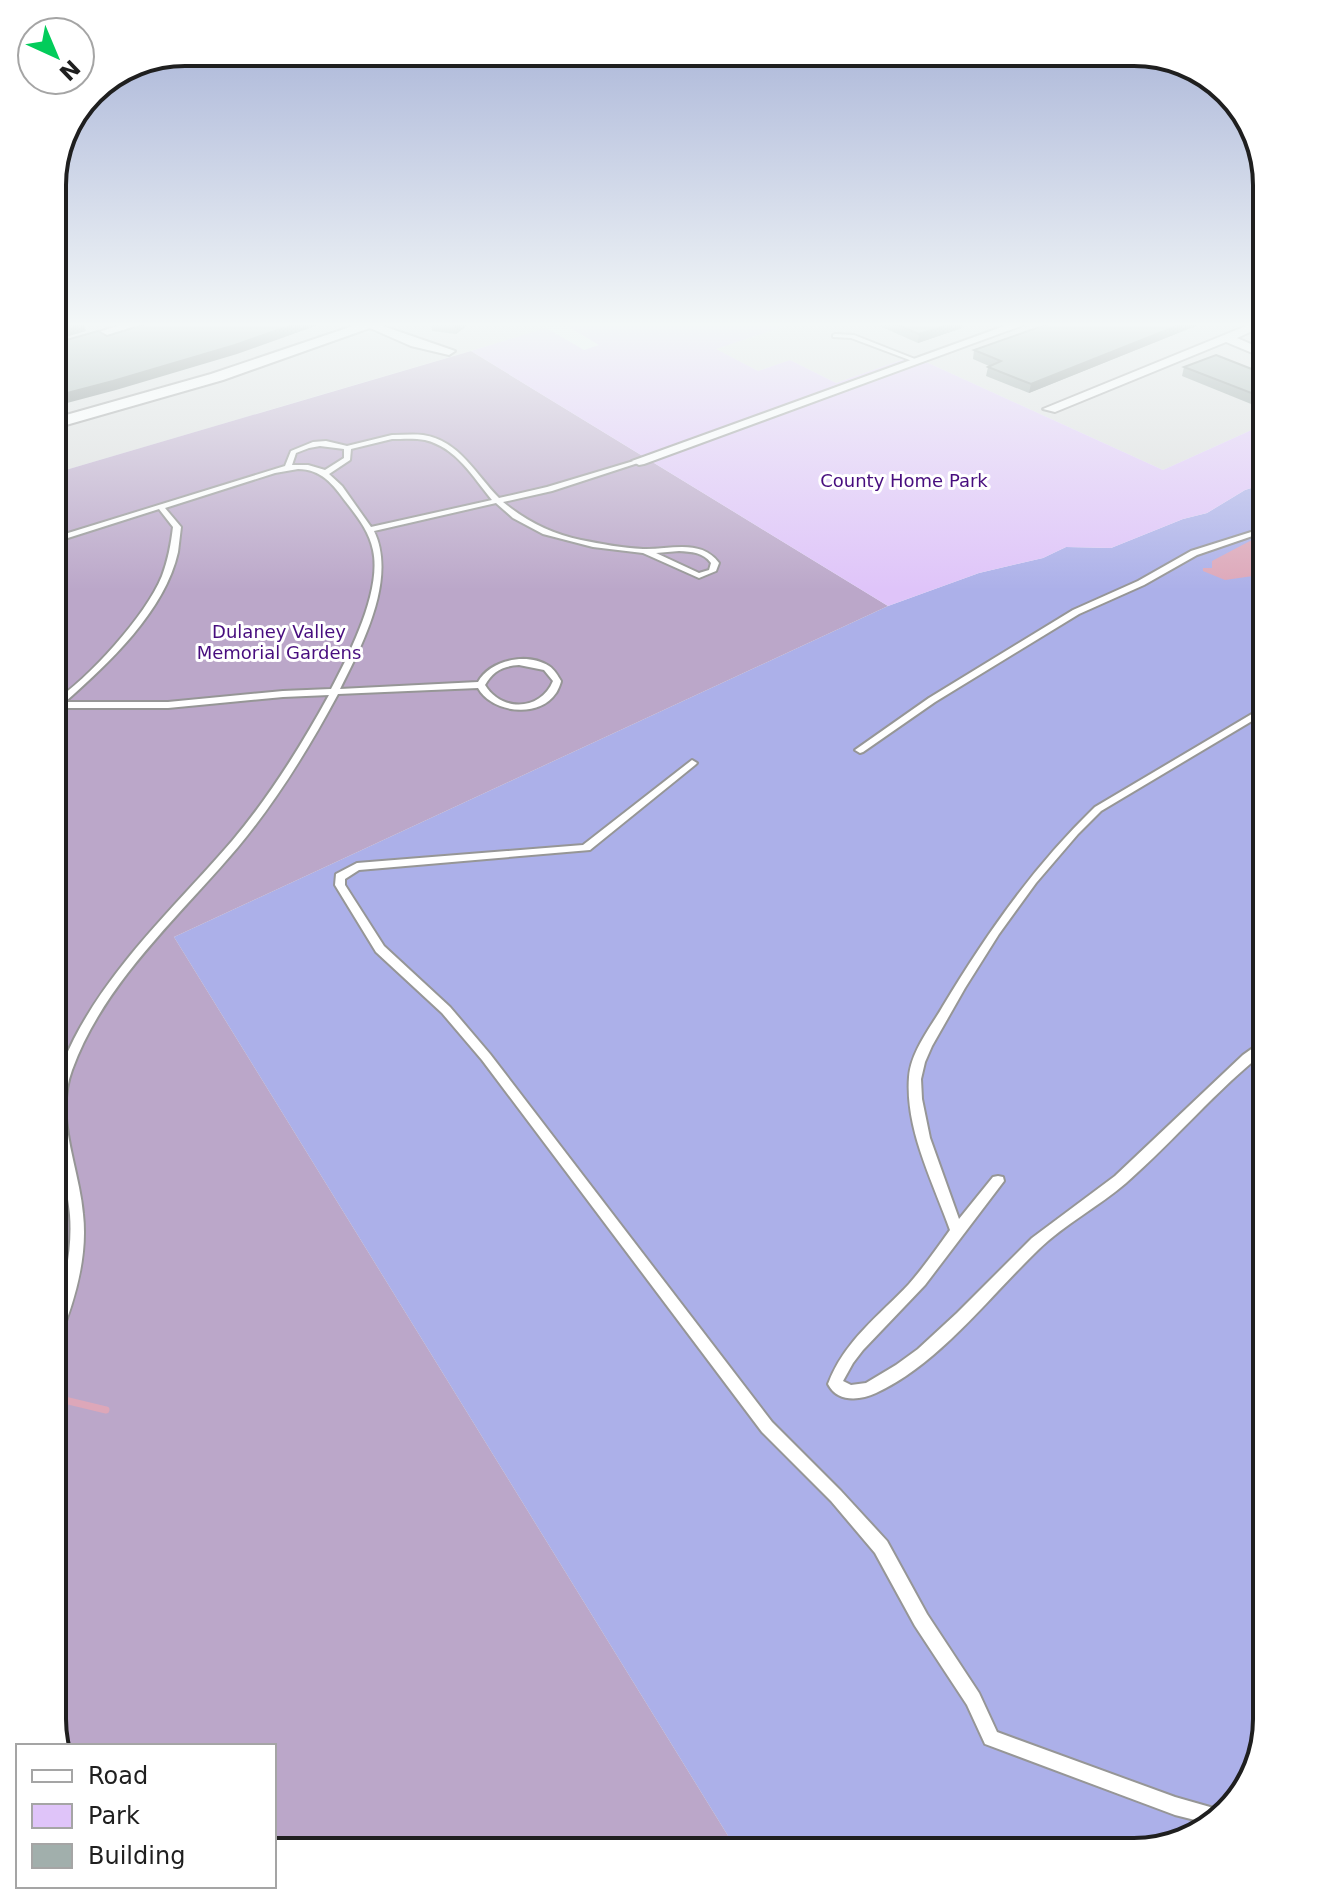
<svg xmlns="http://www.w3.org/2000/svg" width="1319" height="1904" viewBox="0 0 1319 1904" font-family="'DejaVu Sans',sans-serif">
<rect width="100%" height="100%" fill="#e6eff0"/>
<g fill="#dcdddd">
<path d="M52 324H562L52 474Z"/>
<path d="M791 324H1267V423L1163 470 913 356 836 383 790 360 758 371 715 349Z"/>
</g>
<path fill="#acb0e9" d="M1267 483V1720L1249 1786 1200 1834 1135 1852H738L174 937 888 606 979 573 1043 558 1066 547 1111 548 1183 519 1207 513 1245 490Z"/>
<path fill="#bba7c9" d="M471 351 888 606 174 937 738 1852H274V1746H59L52 1719V474Z"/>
<path fill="#dfc4f9" d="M564 324H791L716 349 758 371 790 360 836 383 913 356 1163 470 1267 423V483L1245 490 1207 513 1183 519 1111 548 1066 547 1043 558 979 573 888 606 471 351 546 328 584 350 599 345Z"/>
<path fill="#dda7b9" d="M1267 532V574L1225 580 1203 571V568H1212V561Z"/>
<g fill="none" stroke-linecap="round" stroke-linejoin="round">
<path stroke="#dda7b9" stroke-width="7" d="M52 1397 106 1410"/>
<g stroke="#969696" stroke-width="4">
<g id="service">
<path d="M835 334 854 335 920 361 915 362 851 338 833 337V335Z"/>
<path d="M392 435C402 435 413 434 423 435 459 440 476 475 499 498L547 487 637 460H641V462L552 491 503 502C526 521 552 534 581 540 601 544 622 548 643 549 669 550 701 538 719 563L716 571 699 578 643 553 593 547 543 534 513 518 496 503 374 531C397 579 362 645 340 689L478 682C490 660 527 652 549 666 554 669 558 676 561 681 561 683 557 692 556 693 539 719 492 713 478 688L338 694C309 748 277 800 238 847 179 917 104 982 72 1070 54 1118 79 1166 83 1214 88 1258 74 1304 57 1344L52 1346C52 1338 51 1329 52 1321 54 1312 59 1302 61 1293 68 1268 72 1241 70 1215 67 1172 44 1126 55 1083 60 1068 67 1053 74 1039 113 963 177 905 232 841 270 796 301 746 329 695L283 697 168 708H59L52 711V703C89 678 145 617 162 576 168 560 171 544 173 527L159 509 52 543V538L285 466 291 451 313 442 326 441 347 446ZM392 439C402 439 415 438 425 440 456 447 473 477 492 500L371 527 342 486 329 474 350 460 351 449ZM320 446 344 449V458L325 470 308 465H292L296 453 309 448ZM298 469C321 469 333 484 346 502 357 516 369 531 373 550 382 590 350 653 331 689L283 691 168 702H65C108 664 165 611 178 552 179 544 180 535 181 527L165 508 275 473ZM679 551C692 552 703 552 711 563L709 570 699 573 656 553ZM519 665 544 670 553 681C541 711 501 712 485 685 493 671 503 666 519 665Z"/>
<path d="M1267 527V531L1197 555 1144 585 1079 614 935 702 863 752 860 753 855 750 929 698 1073 610 1138 581 1191 551Z"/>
<path d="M1267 705V712L1101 811 1078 834 1036 883 999 934 965 988 932 1046 925 1062 921 1079 922 1099 930 1138 959 1219 993 1177 998 1176 1003 1177 1004 1181 925 1285 863 1350 853 1363 843 1381 851 1385 866 1383 896 1365 918 1349 957 1313 1032 1238 1115 1176 1243 1055 1267 1038V1050C1216 1090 1175 1140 1126 1183 1098 1207 1065 1224 1039 1249 990 1296 938 1365 876 1393 859 1401 837 1402 828 1384 844 1341 879 1316 909 1284 924 1267 937 1248 950 1230 933 1182 905 1129 909 1077 911 1051 931 1027 943 1006 987 933 1034 866 1095 807Z"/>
<path d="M692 760 697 763 695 765 590 850 359 870 345 879V885L384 946 450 1007 490 1054 772 1422 841 1491 887 1541 927 1614 979 1693 997 1732 1175 1797 1224 1811 1211 1824 1175 1815 985 1744 967 1705 915 1626 875 1553 831 1501 762 1432 482 1060 442 1013 376 952 335 885 336 874 357 863 583 845Z"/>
</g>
</g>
<g stroke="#969696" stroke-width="4">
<g id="minor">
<path d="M123 324H141L79 345 69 342Z"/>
<path d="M361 324H377L455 351 449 355 411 346Z"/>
<path d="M1010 324H1026L644 464 639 465 632 461Z"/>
<path d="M1251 324H1267L1237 338 1267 351V359L1226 342 1055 412 1043 409Z"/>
</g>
</g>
<g stroke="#969696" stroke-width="4">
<path id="tertiary" d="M359 324H381L223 380 52 429V419L211 374Z"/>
</g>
<path stroke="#6ff8b9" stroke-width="2" stroke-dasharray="2 2" stroke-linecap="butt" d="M1267 440 1261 446 1267 451"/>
<use href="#service" fill="#fff" fill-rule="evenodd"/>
<use href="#minor" fill="#fff" fill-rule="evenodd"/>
<use href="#tertiary" fill="#fff" fill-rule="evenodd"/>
</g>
<g fill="#8a9694">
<path d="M432 324H469L456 334 432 331Z"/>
<path d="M875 324H962V328L918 343Z"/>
<path d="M1198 325 1029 393 986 376 988 367 989 366 973 359 974 350Z"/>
<path d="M1184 367 1267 375V400L1256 406 1182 376Z"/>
</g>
<g fill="#717a78">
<path d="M79 324H84L86 331 52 341V331Z"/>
<path d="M295 324H321L237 354 116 390 52 407V397Z"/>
<path d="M457 324H469L456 334 455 325Z"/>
<path d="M951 324H962V328L918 343 919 334Z"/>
<path d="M1182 324H1198V325L1029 393 1031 384Z"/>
<path d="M1267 392V400L1256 406 1259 396Z"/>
</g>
<g fill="#a1afac" stroke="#717a78" stroke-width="2">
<path d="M52 324H79L52 331Z"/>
<path d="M146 324H295L235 345 113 381 52 397V344L98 331 107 336Z"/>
<path d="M895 324H951L919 334Z"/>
<path d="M1048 324H1182L1031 384 988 367 1001 361 974 350Z"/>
<path d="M1216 355 1267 375V392L1259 396 1184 367Z"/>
</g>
<linearGradient id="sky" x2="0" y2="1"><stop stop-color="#a3afd5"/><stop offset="0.55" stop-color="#f4f8f8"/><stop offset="1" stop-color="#f4f8f8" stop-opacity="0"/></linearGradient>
<rect width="1319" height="590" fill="url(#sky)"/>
<g text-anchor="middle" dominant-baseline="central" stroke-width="6" stroke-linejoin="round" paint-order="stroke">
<g font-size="18" fill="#470d7e" stroke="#fff">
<text x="904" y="480">County Home Park</text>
<text x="279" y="631">Dulaney Valley<tspan x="279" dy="21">Memorial Gardens</tspan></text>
</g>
</g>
<path d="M0 0H1319V1904H0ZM185 66H1134A119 119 0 0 1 1253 185V1719A119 119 0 0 1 1134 1838H185A119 119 0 0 1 66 1719V185A119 119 0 0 1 185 66Z" fill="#fff" fill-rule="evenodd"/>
<path fill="none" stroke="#1f1f1f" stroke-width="4" d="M185 66H1134A119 119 0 0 1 1253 185V1719A119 119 0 0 1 1134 1838H185A119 119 0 0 1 66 1719V185A119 119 0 0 1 185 66Z"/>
<rect x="16" y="1744" width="260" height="144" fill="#ffffff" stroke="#a5a5a5" stroke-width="2"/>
<rect x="32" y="1770" width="40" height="12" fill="#ffffff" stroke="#a5a5a5" stroke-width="2"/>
<text x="88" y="1784" font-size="24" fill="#1f1f1f">Road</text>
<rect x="32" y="1804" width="40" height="24" fill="#dfc4f9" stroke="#a5a5a5" stroke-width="2"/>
<text x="88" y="1824" font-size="24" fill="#1f1f1f">Park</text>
<rect x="32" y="1844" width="40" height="24" fill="#a1afac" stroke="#a5a5a5" stroke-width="2"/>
<text x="88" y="1864" font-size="24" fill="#1f1f1f">Building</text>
<g transform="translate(56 56) rotate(136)"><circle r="38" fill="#ffffff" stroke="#a5a5a5" stroke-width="2"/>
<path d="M0-6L14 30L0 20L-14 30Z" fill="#02cc5a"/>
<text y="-12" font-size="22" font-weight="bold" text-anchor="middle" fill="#1f1f1f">N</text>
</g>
</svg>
